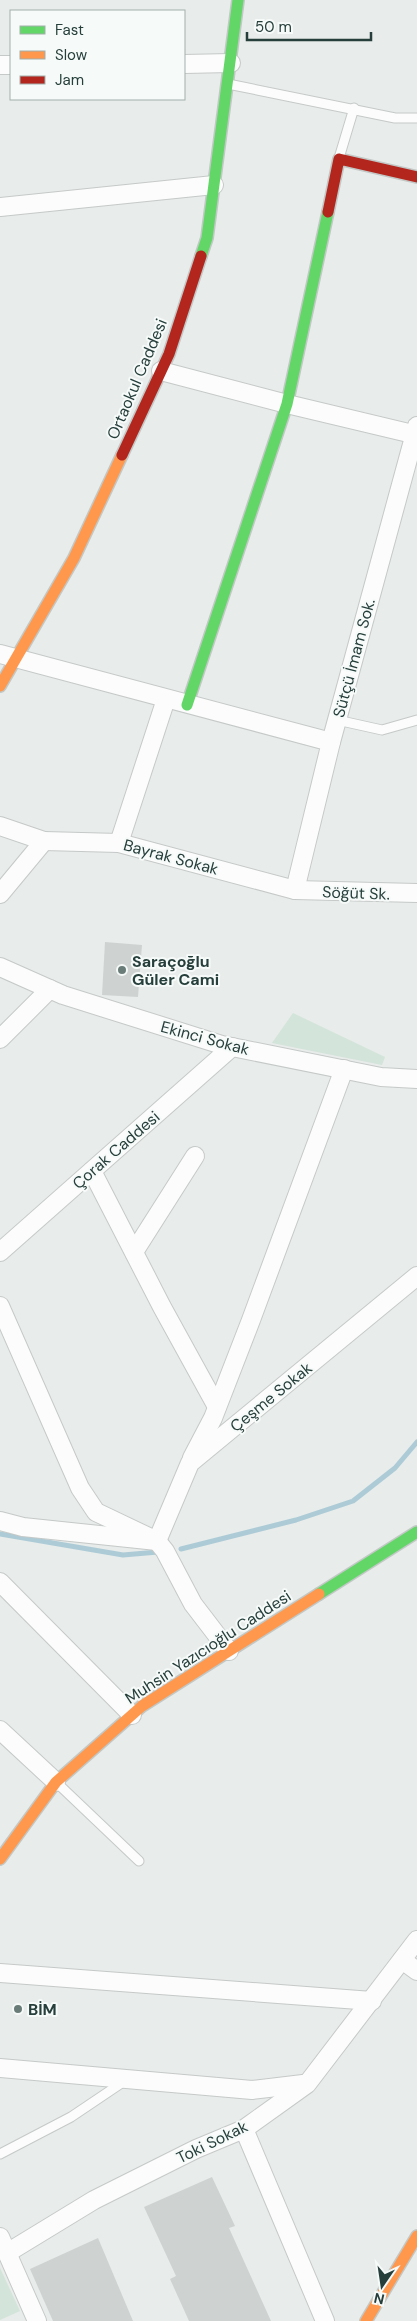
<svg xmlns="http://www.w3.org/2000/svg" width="417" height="2321" viewBox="0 0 417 2321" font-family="'DM Sans',sans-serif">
<rect width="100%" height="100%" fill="#e8ecea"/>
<g fill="#d3e4da">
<path d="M293 1013 385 1057 382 1065 272 1043Z"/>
<path d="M0 2268 20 2311 0 2320Z"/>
</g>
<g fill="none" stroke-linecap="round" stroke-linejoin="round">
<g stroke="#accbd6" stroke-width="5">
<path d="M0 1534 123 1555 158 1552"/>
<path d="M181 1549 296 1520 353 1501 395 1468 417 1442"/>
</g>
</g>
<g fill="#ced3d2">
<path d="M105 942 142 945 138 997 102 995Z"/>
<path d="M212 2177 235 2226 229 2228 271 2321H189L170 2279 176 2276 144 2207Z"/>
<path d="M98 2238 133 2321H53L30 2269Z"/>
</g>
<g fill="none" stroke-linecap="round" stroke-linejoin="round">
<g stroke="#c5c9c8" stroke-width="11">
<g id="lane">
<path d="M228 84 395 118H417"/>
<path d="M339 158 354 108"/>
<path d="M337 720 382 730 417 720"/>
<path d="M56 1782 139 1861"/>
<path d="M0 2154 71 2117 126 2080"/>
</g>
</g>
<g stroke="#c5c9c8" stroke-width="20">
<g id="street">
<path d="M184 64 231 63"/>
<path d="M0 65H11"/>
<path d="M0 207 214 185"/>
<path d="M161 371 287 404 417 435"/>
<path d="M0 654 331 742"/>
<path d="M0 826 44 841 0 894"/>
<path d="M44 841 119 843 295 890 417 893"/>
<path d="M119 843 166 699"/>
<path d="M295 890 331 742 417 426"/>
<path d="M0 967 63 995 222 1045 381 1077 417 1079"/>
<path d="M0 1039 50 989"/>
<path d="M92 1171 162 1307 217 1407"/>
<path d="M0 1252 232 1047"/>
<path d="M134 1252 195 1156"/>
<path d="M0 1306 80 1488 96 1512 157 1541 165 1551 193 1604 229 1651"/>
<path d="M192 1458 213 1418 251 1320 344 1069"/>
<path d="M0 1521 23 1527 157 1541 190 1463 417 1276"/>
<path d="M0 1582 132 1715"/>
<path d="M0 1730 56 1782"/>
<path d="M402 1960 417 1971"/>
<path d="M0 1973 372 2001"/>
<path d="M0 2068 252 2090 303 2084"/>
<path d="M244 2129 325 2321"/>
<path d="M0 2237 37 2321"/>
<path d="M7 2253 94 2200 196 2149 244 2129 307 2084 417 1940"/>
</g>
</g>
<g stroke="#c2c8c6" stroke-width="14">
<g id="fast">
<path d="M201 256 207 238 238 0"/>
<path d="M187 705 287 404 328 212"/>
<path d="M319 1594 417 1532"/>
</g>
</g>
<g stroke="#c2c8c6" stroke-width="14">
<g id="slow">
<path d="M0 686 74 558 122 455"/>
<path d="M0 1859 56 1782 142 1706 319 1594"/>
<path d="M366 2321 417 2236"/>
</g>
</g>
<g stroke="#c2c8c6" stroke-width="14">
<g id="jam">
<path d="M328 212 339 159 417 177"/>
<path d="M122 455 169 354 201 256"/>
</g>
</g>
<use href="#lane" stroke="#fcfcfc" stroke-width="9"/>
<use href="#street" stroke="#fcfcfc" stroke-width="18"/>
<use href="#fast" stroke="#63d668" stroke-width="11"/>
<use href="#slow" stroke="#ff974d" stroke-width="11"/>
<use href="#jam" stroke="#b3261e" stroke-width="11"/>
</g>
<g fill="#6a7c78" stroke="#f6faf9" stroke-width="2">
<circle cx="122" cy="970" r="5"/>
<circle cx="18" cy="2009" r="5"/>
</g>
<g text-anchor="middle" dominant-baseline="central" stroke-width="4" stroke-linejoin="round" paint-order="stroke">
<g font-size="16" fill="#263f3b" stroke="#f6faf9">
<text transform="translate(137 379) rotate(-67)">Ortaokul Caddesi</text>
<text transform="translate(354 658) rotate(-75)">Sütçü İmam Sok.</text>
<text transform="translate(171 857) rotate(15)">Bayrak Sokak</text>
<text transform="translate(356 893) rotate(2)">Söğüt Sk.</text>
<text transform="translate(205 1038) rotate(15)">Ekinci Sokak</text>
<text transform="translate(116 1150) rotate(-41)">Çorak Caddesi</text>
<text transform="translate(271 1397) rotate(-39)">Çeşme Sokak</text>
<text transform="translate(208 1647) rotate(-33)">Muhsin Yazıcıoğlu Caddesi</text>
<text transform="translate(212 2142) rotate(-26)">Toki Sokak</text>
</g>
<g font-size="16" font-weight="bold" fill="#263f3b" stroke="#f6faf9" text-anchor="start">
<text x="132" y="961">Saraçoğlu<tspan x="132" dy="18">Güler Cami</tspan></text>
<text x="28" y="2009">BİM</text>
</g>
</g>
<rect x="10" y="10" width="175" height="90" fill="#f6faf9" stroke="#a3afad"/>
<rect x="20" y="26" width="25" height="8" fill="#63d668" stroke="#a3afad"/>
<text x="55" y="35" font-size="15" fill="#263f3b">Fast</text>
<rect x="20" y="51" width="25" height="8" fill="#ff974d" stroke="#a3afad"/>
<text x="55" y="60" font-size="15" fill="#263f3b">Slow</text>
<rect x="20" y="76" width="25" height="8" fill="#b3261e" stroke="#a3afad"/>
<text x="55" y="85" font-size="15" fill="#263f3b">Jam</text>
<g transform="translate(382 2286) rotate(193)" stroke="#f6faf9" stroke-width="4" paint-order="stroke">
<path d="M0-4L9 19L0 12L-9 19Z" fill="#263f3b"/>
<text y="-8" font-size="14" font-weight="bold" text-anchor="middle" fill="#263f3b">N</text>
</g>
<path d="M247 32v8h124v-8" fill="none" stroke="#263f3b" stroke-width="2.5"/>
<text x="255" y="32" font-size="15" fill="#263f3b" stroke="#f6faf9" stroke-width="4" paint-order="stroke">50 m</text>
</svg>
